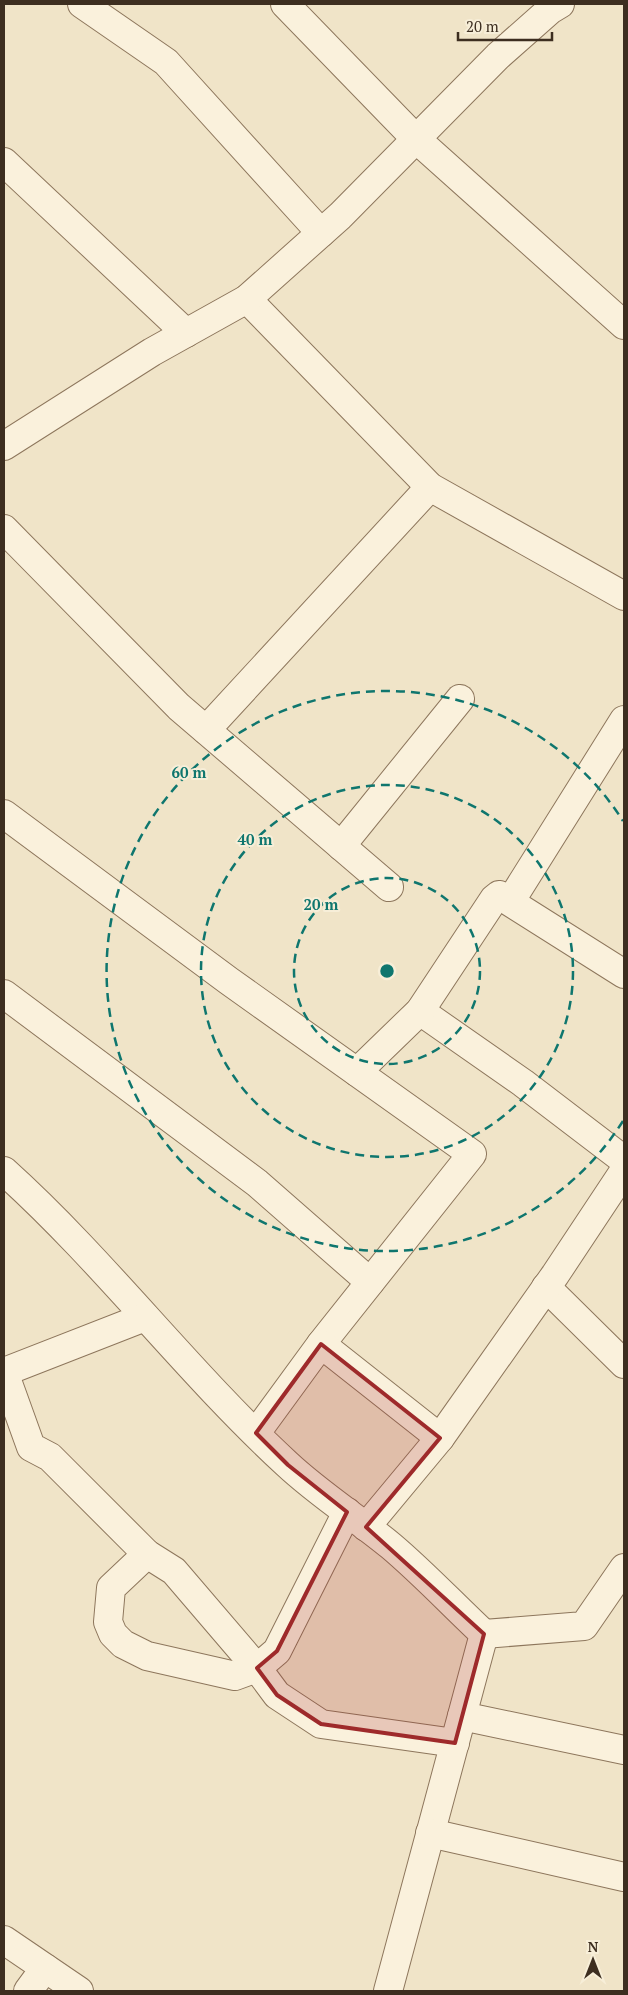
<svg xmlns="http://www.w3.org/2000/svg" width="628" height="1995" viewBox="0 0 628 1995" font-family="'PT Serif',serif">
<rect width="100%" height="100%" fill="#f0e4c8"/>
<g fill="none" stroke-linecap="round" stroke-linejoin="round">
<g stroke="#8d765c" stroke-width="30">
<g id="minor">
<path d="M82 4 166 62 321 233"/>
<path d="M285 4 415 138 624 325"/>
<path d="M4 162 186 333"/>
<path d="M247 299 430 487 624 596"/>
<path d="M4 446 152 352 247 299 340 216 498 56 550 10 560 4"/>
<path d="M4 529 179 707 389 887"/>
<path d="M624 720 510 902 624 974"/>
<path d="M206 730 430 487"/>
<path d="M4 814 229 981 472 1154 321 1344"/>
<path d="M341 846 460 699"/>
<path d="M4 994 257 1183 370 1282"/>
<path d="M420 1011 523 1083 624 1160"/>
<path d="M357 1072 420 1011 494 899 499 895"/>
<path d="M4 1171C105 1262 187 1372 287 1464 319 1494 357 1518 391 1546 423 1573 453 1605 484 1634L388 1991"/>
<path d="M546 1287 624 1364"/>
<path d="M4 1372 31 1447 50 1457 147 1554 174 1571 257 1668 277 1695 321 1724 455 1743"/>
<path d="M4 1372 145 1317"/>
<path d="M256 1433 321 1344 440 1438"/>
<path d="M366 1527 440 1438 555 1275 624 1171"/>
<path d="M147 1554 111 1588 108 1622 113 1634 123 1644 147 1656 235 1676 257 1668 277 1651 347 1512"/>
<path d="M484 1634 584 1626 624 1568"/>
<path d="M462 1716 624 1750"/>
<path d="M430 1833 624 1877"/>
<path d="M4 1940 79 1991"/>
<path d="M28 1991 45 1968"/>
</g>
</g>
<use href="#minor" stroke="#faf1dc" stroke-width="28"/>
</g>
<path fill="#9e2a2b" fill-opacity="0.2" stroke="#9e2a2b" stroke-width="4" stroke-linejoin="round" d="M321 1344 440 1438 366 1527 484 1634 455 1743 321 1724 277 1695 257 1668 277 1651 347 1512 288 1465 256 1433Z"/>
<g fill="none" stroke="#0f766e" stroke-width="2.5" stroke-dasharray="9 6">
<circle cx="387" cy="971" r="93"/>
<circle cx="387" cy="971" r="186"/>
<path d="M623 1121A280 280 0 1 1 623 821"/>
</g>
<circle cx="387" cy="971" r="8" fill="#0f766e" stroke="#f7eed8" stroke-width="2.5"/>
<g font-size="15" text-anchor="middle" font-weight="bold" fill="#0f766e" stroke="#f7eed8" stroke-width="4" stroke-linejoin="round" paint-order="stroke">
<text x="189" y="778">60 m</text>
<text x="255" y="845">40 m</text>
<text x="321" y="910">20 m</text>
</g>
<rect width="628" height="1995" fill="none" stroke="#3d2e20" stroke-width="10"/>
<g transform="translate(593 1960)" stroke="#f7eed8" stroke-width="4" paint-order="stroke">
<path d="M0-4L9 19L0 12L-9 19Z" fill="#3d2e20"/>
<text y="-8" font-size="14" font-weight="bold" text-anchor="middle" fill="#3d2e20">N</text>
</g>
<path d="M458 32v8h94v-8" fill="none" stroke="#3d2e20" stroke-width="2.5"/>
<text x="466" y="32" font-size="15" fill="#3d2e20" stroke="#f7eed8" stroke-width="4" paint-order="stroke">20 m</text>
</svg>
